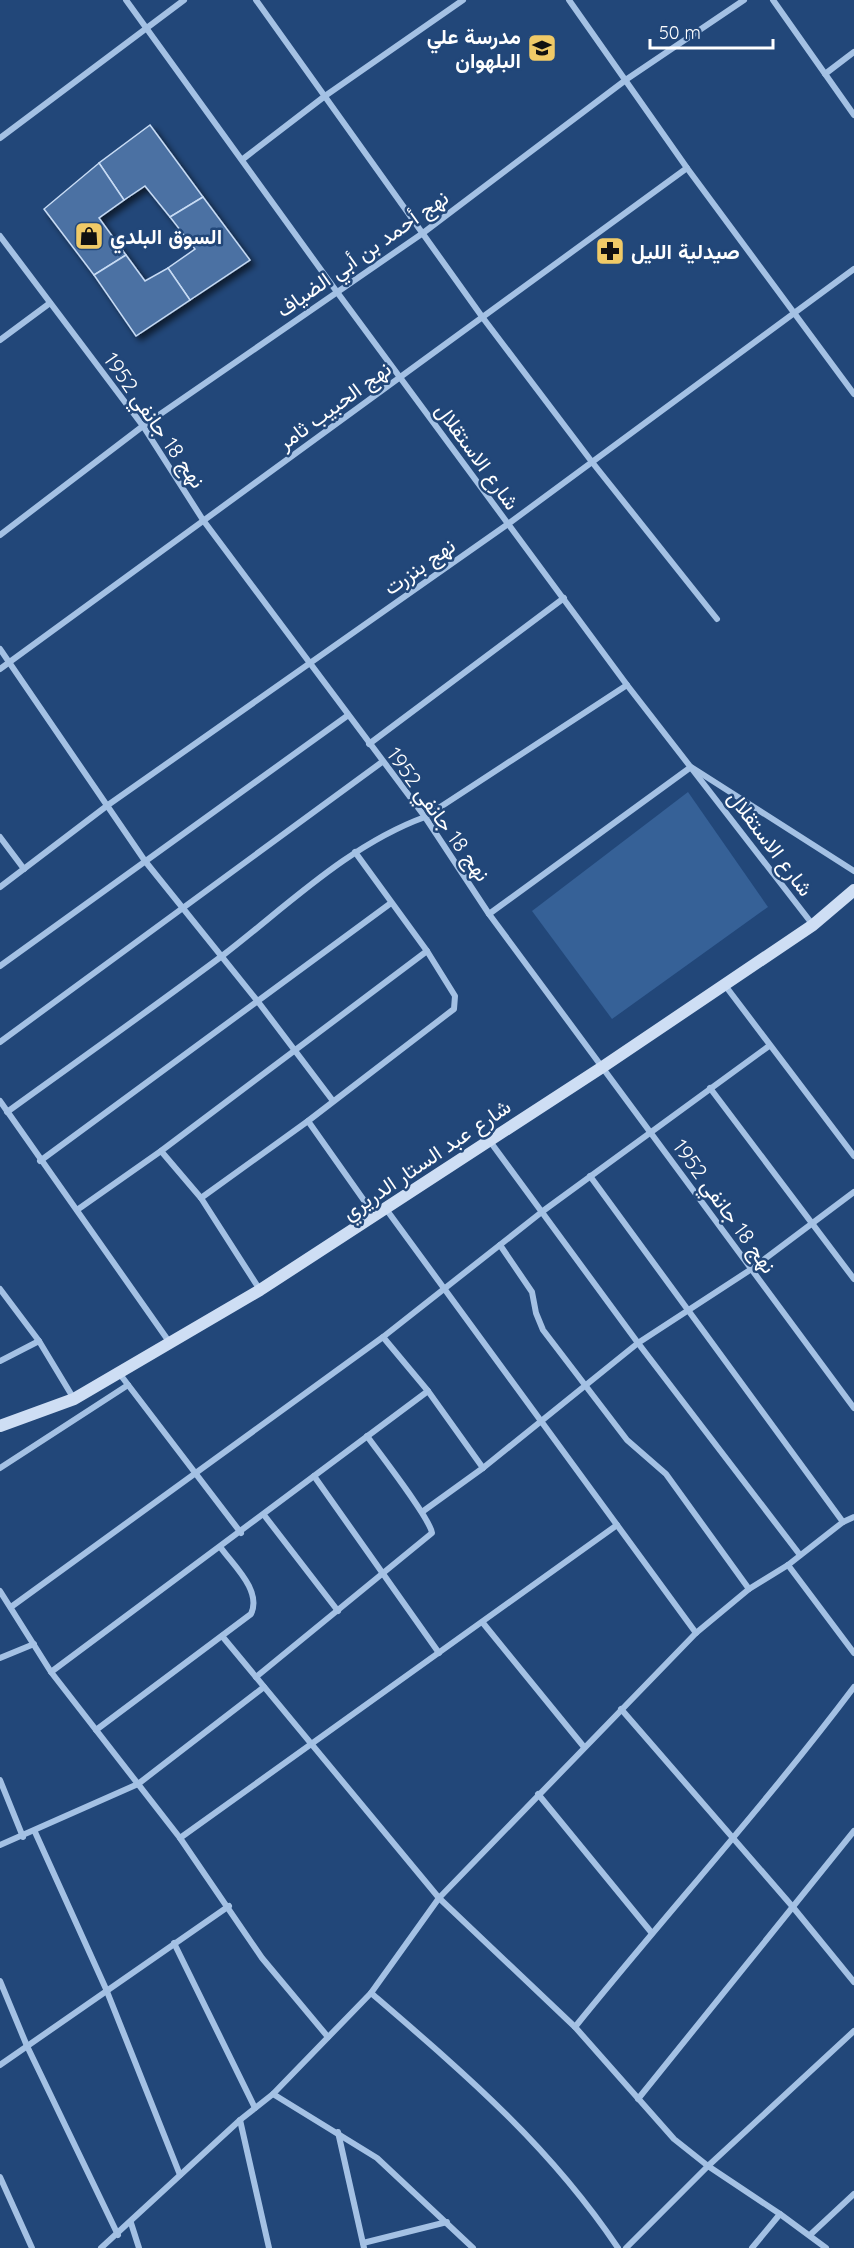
<svg xmlns="http://www.w3.org/2000/svg" width="854" height="2248" viewBox="0 0 854 2248" font-family="Quicksand,Vazirmatn,sans-serif">
<defs>
<filter id="shadow"><feDropShadow dx="4.5" dy="4.5" stdDeviation="3" flood-color="#0009"/></filter>
</defs>
<rect width="100%" height="100%" fill="#224779"/>
<path fill="#366197" d="M688 792 768 907 612 1019 532 911Z"/>
<g fill="#4b71a3" stroke="#c7dbf4" stroke-width="1.5" filter="url(#shadow)">
<path d="M150 125 203 197 170 217 145 186 124 200 99 163Z"/>
<path d="M99 163 124 200 99 218 126 255 94 275 44 209Z"/>
<path d="M203 197 250 260 190 300 168 268 195 249 170 217Z"/>
<path d="M126 255 145 281 168 268 190 300 136 336 94 275Z"/>
</g>
<g fill="none" stroke-linecap="round" stroke-linejoin="round">
<g stroke="#a4c1e4" stroke-width="6">
<path d="M126 0 337 292 627 685 813 925"/>
<path d="M256 0 483 318 592 462 717 619"/>
<path d="M569 0 687 168 854 394"/>
<path d="M773 0 854 115"/>
<path d="M825 74 854 52"/>
<path d="M0 138 184 0"/>
<path d="M243 159 325 96 463 0"/>
<path d="M0 236 143 426 203 520 425 817 489 914 854 1408"/>
<path d="M0 340 50 303"/>
<path d="M0 535 143 426 423 233 627 79 744 0"/>
<path d="M0 649 145 861 259 1003 333 1101"/>
<path d="M0 669 687 168"/>
<path d="M369 744 564 598"/>
<path d="M0 837 24 869"/>
<path d="M0 887 108 805 508 524 854 269"/>
<path d="M489 914 691 767 854 871"/>
<path d="M0 966 347 716"/>
<path d="M724 984 854 1156"/>
<path d="M0 1042 382 762"/>
<path d="M710 1088 854 1279"/>
<path d="M0 1101 170 1343"/>
<path d="M7 1112C79 1060 151 1009 222 956 286 907 348 845 425 817L627 685"/>
<path d="M308 1121 375 1216"/>
<path d="M489 1140 638 1343 800 1555"/>
<path d="M161 1151 201 1198 260 1290"/>
<path d="M40 1161 391 903"/>
<path d="M590 1176 843 1522"/>
<path d="M201 1198 308 1121 454 1009 455 996 427 951 355 852"/>
<path d="M386 1209 696 1633"/>
<path d="M77 1210 161 1151 427 951"/>
<path d="M500 1245 532 1292 536 1313 543 1330 627 1440 666 1474 749 1589"/>
<path d="M0 1289 39 1341 74 1399"/>
<path d="M383 1337 428 1391 483 1468"/>
<path d="M0 1361 39 1341"/>
<path d="M119 1373 241 1533"/>
<path d="M0 1468 128 1385"/>
<path d="M314 1476 439 1653"/>
<path d="M422 1512 483 1468 638 1343 750 1270 854 1192"/>
<path d="M264 1515 338 1611"/>
<path d="M788 1565 854 1653"/>
<path d="M0 1591 51 1672 180 1838 262 1958 328 2037"/>
<path d="M11 1607 383 1337 543 1211 769 1046"/>
<path d="M483 1623 584 1747"/>
<path d="M222 1636 439 1898 575 2027 674 2139 708 2166 780 2214 826 2248"/>
<path d="M0 1658 34 1644"/>
<path d="M51 1672 428 1391"/>
<path d="M256 1677 432 1533C430 1518 379 1453 367 1436"/>
<path d="M621 1709 792 1906 854 1982"/>
<path d="M96 1730 251 1614C262 1591 234 1566 221 1548"/>
<path d="M0 1780 23 1837"/>
<path d="M538 1794 651 1932"/>
<path d="M35 1832 106 1989 180 2175"/>
<path d="M180 1838 617 1525"/>
<path d="M0 1845 138 1784 264 1687"/>
<path d="M174 1943 255 2108"/>
<path d="M0 1981 27 2046 118 2235"/>
<path d="M371 1993C464 2073 549 2145 618 2248"/>
<path d="M575 2027C667 1913 766 1804 854 1687"/>
<path d="M0 2065 229 1906"/>
<path d="M273 2094 377 2158 473 2248"/>
<path d="M638 2099 854 1831"/>
<path d="M240 2120 269 2248"/>
<path d="M338 2132 364 2248"/>
<path d="M0 2177 32 2248"/>
<path d="M131 2223 139 2248"/>
<path d="M810 2235 854 2194"/>
<path d="M363 2243 447 2222"/>
<path d="M101 2248 240 2120 273 2094 371 1993 439 1898 696 1633 749 1589 788 1565 843 1522 854 1517"/>
<path d="M626 2248 708 2166 854 2031"/>
<path d="M752 2248 780 2214"/>
</g>
<path stroke="#cedef4" stroke-width="12" d="M0 1426 74 1399 260 1290 604 1066 813 925 854 890"/>
</g>
<defs>
<g id="school-square" transform="scale(1.5)"><rect x="-9" y="-9" width="18" height="18" rx="4" fill="#f0ca67" stroke="#224779"/><path d="M0-5L7-2L0 1L-7-2ZM-4 1L0 2.5L4 1V4Q0 6-4 4Z" fill="#111"/></g>
<g id="shop-square" transform="scale(1.5)"><rect x="-9" y="-9" width="18" height="18" rx="4" fill="#f0ca67" stroke="#224779"/><path d="M-5-2.5h2.3a2.7 3.5 0 0 1 5.4 0H5L5.5 6h-11ZM-1.5-2.5h3a1.5 2.3 0 0 0-3 0Z" fill="#111"/></g>
<g id="pharmacy-square" transform="scale(1.5)"><rect x="-9" y="-9" width="18" height="18" rx="4" fill="#f0ca67" stroke="#224779"/><path d="M-2-6h4v4h4v4h-4v4h-4v-4h-4v-4h4Z" fill="#111"/></g>
</defs>
<g fill-rule="evenodd">
<use href="#school-square" x="542" y="48"/>
<use href="#shop-square" x="89" y="236"/>
<use href="#pharmacy-square" x="610" y="251"/>
</g>
<g text-anchor="middle" dominant-baseline="central" stroke-width="5" stroke-linejoin="round" paint-order="stroke">
<g font-size="21" font-weight="bold" fill="#fff" stroke="#224779" text-anchor="start">
<text x="521" y="36" text-anchor="end">مدرسة علي<tspan x="521" dy="24">البلهوان</tspan></text>
<text x="110" y="236">السوق البلدي</text>
<text x="631" y="251">صيدلية الليل</text>
</g>
<g font-size="21" fill="#fff" stroke="#224779">
<text transform="translate(362 253) rotate(-35)">نهج أحمد بن أبي الضياف</text>
<text transform="translate(334 405) rotate(-36)">نهج الحبيب ثامر</text>
<text transform="translate(155 420) rotate(55)">نهج 18 جانفي 1952</text>
<text transform="translate(478 456) rotate(54)">شارع الاستقلال</text>
<text transform="translate(419 566) rotate(-35)">نهج بنزرت</text>
<text transform="translate(439 814) rotate(54)">نهج 18 جانفي 1952</text>
<text transform="translate(771 843) rotate(53)">شارع الاستقلال</text>
<text transform="translate(426 1159) rotate(-34)">شارع عبد الستار الدريري</text>
<text transform="translate(725 1206) rotate(54)">نهج 18 جانفي 1952</text>
</g>
</g>
<path d="M650 39v9h123v-9" fill="none" stroke="#ffffff" stroke-width="3"/>
<text x="659" y="39" font-size="18" fill="#ffffff" stroke="#224779" stroke-width="4.5" paint-order="stroke">50 m</text>
</svg>
